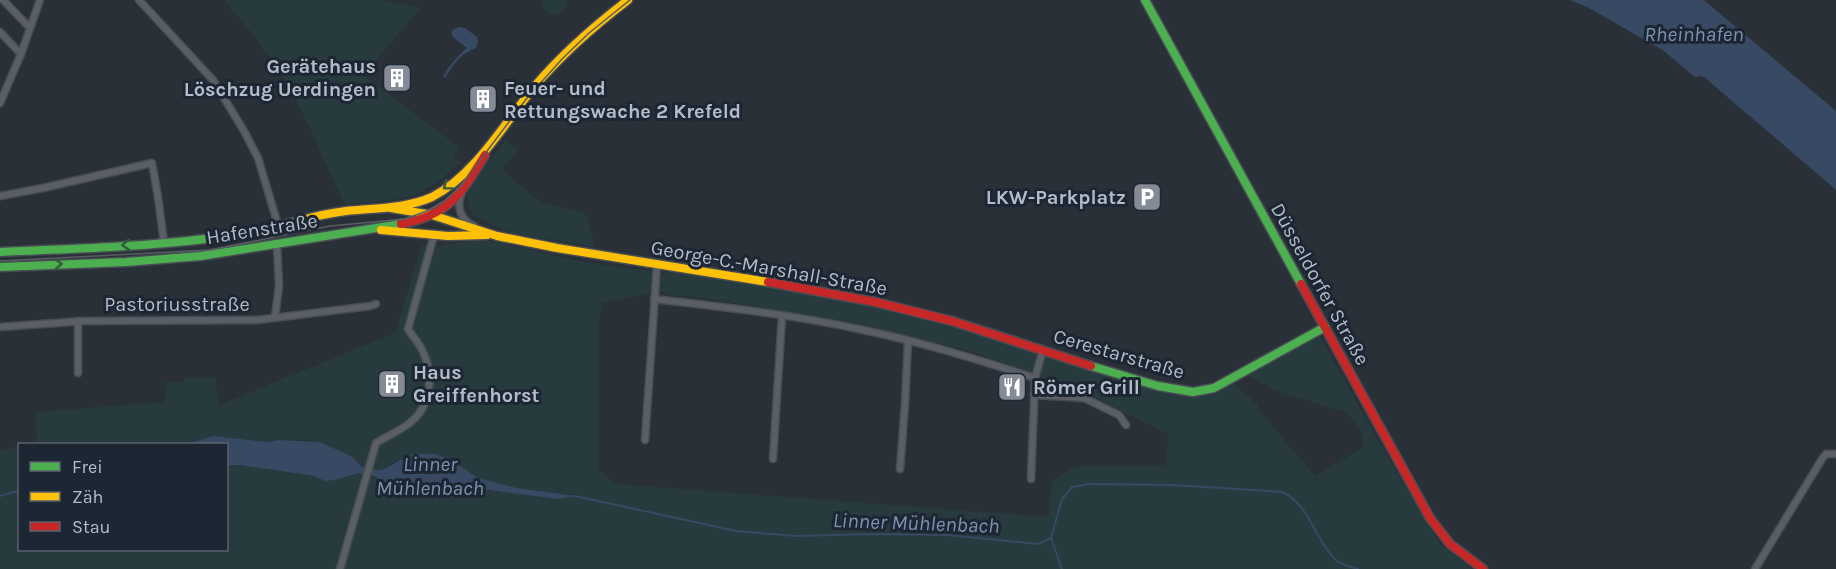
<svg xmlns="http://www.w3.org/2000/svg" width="1836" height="569" viewBox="0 0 1836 569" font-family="Karla,sans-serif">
<rect width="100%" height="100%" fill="#2a3038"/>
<g fill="#273a3e" fill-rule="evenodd">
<path d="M224 0H377L421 7 363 75 459 147 453 157 460 162C445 177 427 192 406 197 387 202 364 202 345 204 328 171 315 137 298 104 279 66 252 32 224 0Z"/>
<path d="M542 0H567C564 19 543 19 542 0Z"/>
<path d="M505 141 518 149 502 170 540 202 586 214 595 247 511 233 473 216C470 209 466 200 468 192 471 179 496 153 505 141Z"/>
<path d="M481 239 589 263 651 271 659 286 660 277 667 271 821 295 915 314 993 337 1147 387 1189 395H1207L1234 384 1258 405 1259 410 1315 476 1362 448 1364 440 1361 432 1347 413 1275 390 1248 376 1319 335 1378 440 1440 544 1471 569H0V451L19 447 20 550H226L227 465H240L314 476C337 485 338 475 358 473 377 471 399 493 418 497 434 500 453 498 469 495 476 494 484 491 491 491 519 491 546 501 573 495L517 488 478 478 453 461 394 462 384 469 377 470 362 467 351 456 320 442 304 440H279L268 442 213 436 187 444H35H37L35 412 165 402 166 382H182L185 378H215L219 405 395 333 422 245 439 246ZM662 291 670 295 706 298 865 325 973 352 1087 394 1168 434 1166 465 1082 466 1070 469 1052 482 1048 517 617 484 598 470V326L602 303ZM393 373 397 375C396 381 397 383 403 386L402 390 397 388 393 390 391 395 387 394 388 389 385 385 381 384 382 379 387 380 391 378Z"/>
</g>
<g fill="#384963">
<path d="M1570 0H1704L1836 111V190L1704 77 1699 76 1696 78 1664 51 1589 8Z"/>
<path d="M460 27 465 28 477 37 478 43 476 48C461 53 453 65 445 78L443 76C450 65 457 56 467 48L453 37 451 33 453 29Z"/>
<path d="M213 436 268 442 279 440 320 442 351 456 362 467 377 470 384 469 412 454H435L453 461 478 478 517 488 577 496 558 499 489 490 470 495 444 498 418 497 396 488 374 476 359 473 335 480 325 481 314 476 240 465H227L226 444H187Z"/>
</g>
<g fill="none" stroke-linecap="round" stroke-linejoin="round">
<g stroke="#384963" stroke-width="2">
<path d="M0 496 20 490"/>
<path d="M575 496 736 531 796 536 871 534 948 535 1039 544 1051 538 1062 499 1072 487 1089 484 1174 485 1282 492C1309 503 1315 541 1336 560 1342 565 1350 567 1358 569"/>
<path d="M1051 538 1062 569"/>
</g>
<g stroke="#484c53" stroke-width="9">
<g id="street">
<path d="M3 0 30 28"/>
<path d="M139 0 213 80 244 131 258 158 278 225"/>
<path d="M0 32 21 54"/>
<path d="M0 103 21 54 40 0"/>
<path d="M462 192C456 206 460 220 474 226"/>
<path d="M0 196 43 188 152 163 158 197 164 243"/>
<path d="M654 299C724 307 794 315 863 330 922 342 979 360 1035 378"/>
<path d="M275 317 279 286 277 245"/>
<path d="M0 327 84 321 257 320 370 306 376 304"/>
<path d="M78 373V321"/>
<path d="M1034 395 1084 398 1119 415 1126 425"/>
<path d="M645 440 657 265"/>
<path d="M773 459 782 316"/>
<path d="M900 469 905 404 908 341"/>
<path d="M1031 479 1035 378 1043 350"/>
<path d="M340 569 376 443C387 436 402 430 412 421 431 405 434 375 423 352 420 344 413 337 408 329L434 235"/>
<path d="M1755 569 1822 459 1826 454H1836"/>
</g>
</g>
<g stroke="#484c53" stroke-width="11">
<g id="fast">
<path d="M1145 0 1301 284"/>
<path d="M0 252C78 248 157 247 234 235 257 232 279 226 302 220"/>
<path d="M0 267 126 262 201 256 401 224"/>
<path d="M1091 366 1158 386 1193 392 1214 388 1325 327"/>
</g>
</g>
<g stroke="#484c53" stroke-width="11">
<g id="slow">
<path d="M391 208 432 215 497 236 557 248 768 282"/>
<path d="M302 220C316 216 331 213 346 211 375 208 405 209 432 197 474 176 505 123 534 87 562 54 594 26 628 0"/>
<path d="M381 230 448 236 487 235"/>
</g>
</g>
<g stroke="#484c53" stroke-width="11">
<g id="jam">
<path d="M401 224C449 215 461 194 485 155"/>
<path d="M768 282 875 302 952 321 1091 366"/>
<path d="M1301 284 1430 518 1450 544 1483 569"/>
</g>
</g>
<use href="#street" stroke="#5a5e66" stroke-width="6"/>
<use href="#fast" stroke="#4caf50" stroke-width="8"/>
<use href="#slow" stroke="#ffc107" stroke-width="8"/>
<use href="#jam" stroke="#c62828" stroke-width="8"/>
<path stroke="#595d64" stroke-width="1.5" d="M0 261 210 250 330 226 405 219 427 211 444 201 460 187 527 98 563 58 589 33 630 0"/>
</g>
<defs><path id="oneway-chevron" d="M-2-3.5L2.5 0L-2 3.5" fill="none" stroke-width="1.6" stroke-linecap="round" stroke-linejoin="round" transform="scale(1.5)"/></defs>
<g stroke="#305d3f">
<use href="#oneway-chevron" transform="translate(447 186) rotate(143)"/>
<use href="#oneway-chevron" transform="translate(126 245) rotate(177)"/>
<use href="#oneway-chevron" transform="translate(58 264) rotate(-3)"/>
</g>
<defs>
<g id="building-square" transform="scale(1.5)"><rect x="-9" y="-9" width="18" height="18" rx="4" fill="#848b96" stroke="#1d2633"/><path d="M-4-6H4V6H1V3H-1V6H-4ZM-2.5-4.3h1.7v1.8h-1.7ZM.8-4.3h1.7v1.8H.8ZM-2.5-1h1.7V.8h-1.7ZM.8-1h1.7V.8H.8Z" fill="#fff"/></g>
<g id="parking-square" transform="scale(1.5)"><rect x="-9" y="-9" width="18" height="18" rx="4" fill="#848b96" stroke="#1d2633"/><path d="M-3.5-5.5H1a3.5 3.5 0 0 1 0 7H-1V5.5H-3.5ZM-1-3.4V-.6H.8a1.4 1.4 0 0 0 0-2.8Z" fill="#fff"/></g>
<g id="restaurant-square" transform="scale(1.5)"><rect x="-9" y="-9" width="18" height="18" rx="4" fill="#848b96" stroke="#1d2633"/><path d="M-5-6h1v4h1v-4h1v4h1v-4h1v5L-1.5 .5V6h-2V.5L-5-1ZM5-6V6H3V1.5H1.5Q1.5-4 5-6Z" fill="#fff"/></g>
</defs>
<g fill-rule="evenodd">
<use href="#building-square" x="397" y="78"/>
<use href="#building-square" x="483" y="99"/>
<use href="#parking-square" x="1147" y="197"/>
<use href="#building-square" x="392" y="384"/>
<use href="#restaurant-square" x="1012" y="387"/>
</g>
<g text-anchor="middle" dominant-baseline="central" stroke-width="6" stroke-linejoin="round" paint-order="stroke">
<g font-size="20" font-weight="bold" fill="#b4bcc9" stroke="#1d2633" text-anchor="start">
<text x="376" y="66" text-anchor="end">Gerätehaus<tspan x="376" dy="23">Löschzug Uerdingen</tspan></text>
<text x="504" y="88">Feuer- und<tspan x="504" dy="23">Rettungswache 2 Krefeld</tspan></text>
<text x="1126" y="197" text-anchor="end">LKW-Parkplatz</text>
<text x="413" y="372">Haus<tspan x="413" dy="23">Greiffenhorst</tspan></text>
<text x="1033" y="387">Römer Grill</text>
</g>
<g font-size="20" fill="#b4bcc9" stroke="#1d2633">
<text transform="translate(262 229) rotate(-9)">Hafenstraße</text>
<text transform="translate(769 268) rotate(10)">George-C.-Marshall-Straße</text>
<text transform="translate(1320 284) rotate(61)">Düsseldorfer Straße</text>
<text x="177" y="304">Pastoriusstraße</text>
<text transform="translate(1119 354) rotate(16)">Cerestarstraße</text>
</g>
<g font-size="21" font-style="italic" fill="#7c92b1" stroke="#1d2633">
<text x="1694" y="34">Rheinhafen</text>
<text x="430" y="464">Linner<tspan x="430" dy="24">Mühlenbach</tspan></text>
<text transform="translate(916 523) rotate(2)">Linner Mühlenbach</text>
</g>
</g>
<rect x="18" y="443" width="210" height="108" fill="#1d2633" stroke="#59626f" stroke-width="1.5"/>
<rect x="30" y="462" width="30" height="9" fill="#4caf50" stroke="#59626f" stroke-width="1.5"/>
<text x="72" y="473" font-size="18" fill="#b4bcc9">Frei</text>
<rect x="30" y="492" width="30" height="9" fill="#ffc107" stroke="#59626f" stroke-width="1.5"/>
<text x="72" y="503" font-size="18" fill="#b4bcc9">Zäh</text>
<rect x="30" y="522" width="30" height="9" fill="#c62828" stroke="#59626f" stroke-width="1.5"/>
<text x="72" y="533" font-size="18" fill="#b4bcc9">Stau</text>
</svg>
